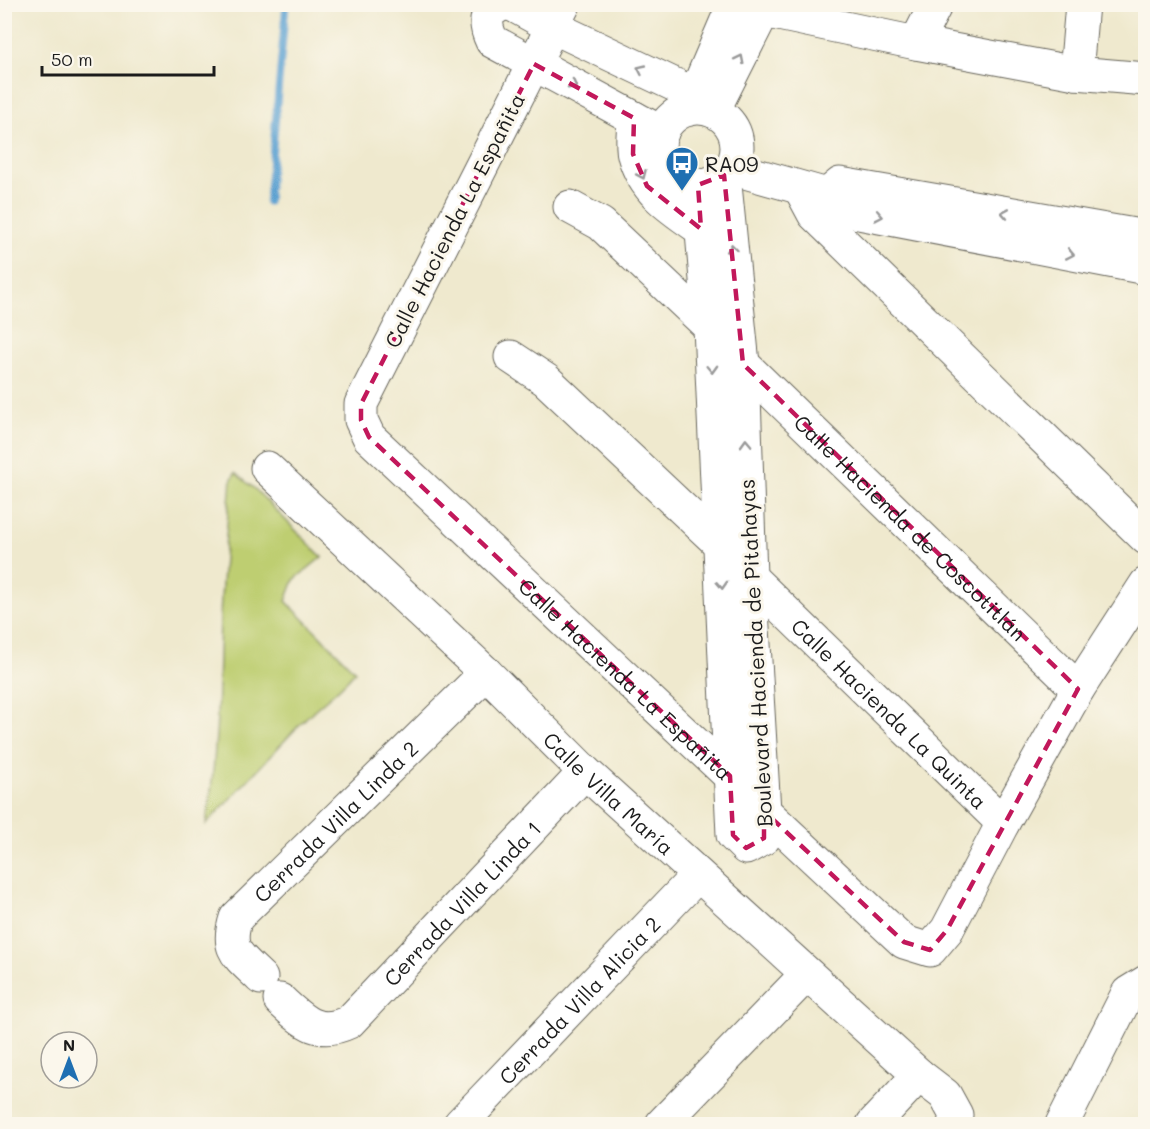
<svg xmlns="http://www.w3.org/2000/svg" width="1150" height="1129" viewBox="0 0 1150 1129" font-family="Mali,sans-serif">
<rect width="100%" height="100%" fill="#fbf7ec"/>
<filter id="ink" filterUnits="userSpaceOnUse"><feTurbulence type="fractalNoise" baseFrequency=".0167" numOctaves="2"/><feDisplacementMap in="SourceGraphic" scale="12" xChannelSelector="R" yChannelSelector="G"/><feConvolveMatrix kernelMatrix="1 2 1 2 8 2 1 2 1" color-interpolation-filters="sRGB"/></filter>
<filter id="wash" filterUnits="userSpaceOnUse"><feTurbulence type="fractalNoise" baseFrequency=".008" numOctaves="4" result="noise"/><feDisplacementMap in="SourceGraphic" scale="24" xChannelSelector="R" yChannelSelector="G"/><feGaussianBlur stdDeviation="1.35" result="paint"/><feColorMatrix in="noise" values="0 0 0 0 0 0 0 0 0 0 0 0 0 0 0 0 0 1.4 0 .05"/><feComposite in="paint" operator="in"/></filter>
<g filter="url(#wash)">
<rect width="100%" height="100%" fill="#efe9ce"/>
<path fill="#bece71" stroke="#6d7546" stroke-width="1.5" d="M235 473 255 489 322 557 294 580 286 601 355 671C341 690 321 702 305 719 272 754 239 790 206 824 218 756 218 687 220 618 222 572 227 526 231 481Z"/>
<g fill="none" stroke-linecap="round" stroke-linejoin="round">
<path stroke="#5ba1d1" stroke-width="7" d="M268 202 286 4"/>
</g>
</g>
<g filter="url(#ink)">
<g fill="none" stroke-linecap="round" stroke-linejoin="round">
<g stroke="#66645a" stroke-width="35">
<g id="minor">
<path d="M506 4C483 9 484 24 492 41L662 133"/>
<path d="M511 4 553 27 694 94"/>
<path id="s1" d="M564 4 361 404V420L369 437 730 776 764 811 904 942 930 950 947 930 1003 823 1078 689 1146 584"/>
<path d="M764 11 916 43 1076 73 1146 79"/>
<path d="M916 43 936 4"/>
<path d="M1076 73 1082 4"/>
<circle cx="698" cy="147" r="39"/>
<path d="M689 109 734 4"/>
<path d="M713 111 767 4"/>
<path d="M634 118C634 129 631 144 634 155 644 192 672 209 701 229"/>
<path d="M731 168 827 195 838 209 1146 268"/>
<path d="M698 185 710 327 733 835 746 848 764 838V811L750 577 743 364 724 175"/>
<path d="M800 188 814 214 1146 538"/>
<path d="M827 195 840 184 1146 237"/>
<path d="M570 207 601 224 710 327"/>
<path d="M511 357 546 380 720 544"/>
<path id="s2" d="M743 364 1078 689"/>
<path id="s3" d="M267 468 486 673 585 772 919 1075 945 1095 956 1115 954 1124"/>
<path id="s4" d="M750 577 1003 823"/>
<path id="s5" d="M261 978C239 956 225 951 236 918L486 673"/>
<path id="s6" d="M280 1000C303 1021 317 1037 349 1022L585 772"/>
<path id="s7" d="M460 1124 698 875"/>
<path d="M662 1124 807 974"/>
<path d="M873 1124 919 1075"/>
<path d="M1062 1124 1128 993 1146 982"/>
</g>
</g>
<use href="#minor" stroke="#fff" stroke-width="33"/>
</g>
<defs><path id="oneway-chevron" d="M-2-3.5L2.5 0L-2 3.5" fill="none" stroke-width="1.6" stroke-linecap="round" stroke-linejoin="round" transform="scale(1.5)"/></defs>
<g stroke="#999">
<use href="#oneway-chevron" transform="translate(740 59) rotate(-63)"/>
<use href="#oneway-chevron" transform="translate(641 69) rotate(-155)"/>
<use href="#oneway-chevron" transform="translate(573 85) rotate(28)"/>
<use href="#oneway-chevron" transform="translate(642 175) rotate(66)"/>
<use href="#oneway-chevron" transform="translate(1005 213) rotate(-170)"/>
<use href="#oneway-chevron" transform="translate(879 216) rotate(11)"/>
<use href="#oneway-chevron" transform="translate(732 248) rotate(-96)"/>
<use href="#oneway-chevron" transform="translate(1070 254) rotate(11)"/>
<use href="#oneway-chevron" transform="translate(712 369) rotate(88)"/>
<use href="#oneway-chevron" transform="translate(746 443) rotate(-92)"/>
<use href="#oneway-chevron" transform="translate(722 585) rotate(87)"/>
</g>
</g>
<path fill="none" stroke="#c2185b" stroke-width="4.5" stroke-dasharray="12 8" stroke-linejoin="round" d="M534 64 634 118 633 154 647 186 701 229 698 185 724 175 743 364 1078 689 947 930 930 950 904 942 764 811V838L746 848 733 835 730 776 369 437 361 420V404Z"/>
<defs>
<g id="bus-pin" transform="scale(1.725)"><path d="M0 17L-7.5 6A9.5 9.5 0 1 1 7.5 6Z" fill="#1f6fb2" stroke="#fbf7ec"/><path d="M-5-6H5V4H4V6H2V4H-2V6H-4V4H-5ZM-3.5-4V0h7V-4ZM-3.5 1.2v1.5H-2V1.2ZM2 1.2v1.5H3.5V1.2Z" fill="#fff"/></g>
</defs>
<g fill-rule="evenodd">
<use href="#bus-pin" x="682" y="163"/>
</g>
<g text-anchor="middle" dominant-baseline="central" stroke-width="6" stroke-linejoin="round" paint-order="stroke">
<g font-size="21" fill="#1c1c1c" stroke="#fbf7ec" text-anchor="start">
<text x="705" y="163">RA09</text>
</g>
<g font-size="21" fill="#1c1c1c" stroke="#fbf7ec">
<text transform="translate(454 220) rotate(-63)">Calle Hacienda La Españita</text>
<text stroke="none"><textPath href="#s2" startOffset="234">Calle Hacienda de Coscotitlán</textPath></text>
<text transform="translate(755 653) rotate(-93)">Boulevard Hacienda de Pitahayas</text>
<text stroke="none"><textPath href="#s1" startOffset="836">Calle Hacienda La Españita</textPath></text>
<text stroke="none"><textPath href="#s4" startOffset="195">Calle Hacienda La Quinta</textPath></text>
<text stroke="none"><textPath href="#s3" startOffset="472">Calle Villa María</textPath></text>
<text stroke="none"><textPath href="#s5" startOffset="210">Cerrada Villa Linda 2</textPath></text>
<text stroke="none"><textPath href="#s6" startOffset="243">Cerrada Villa Linda 1</textPath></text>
<text stroke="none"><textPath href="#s7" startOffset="172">Cerrada Villa Alicia 2</textPath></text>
</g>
</g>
<rect width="1150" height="1129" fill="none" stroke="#fbf7ec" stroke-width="24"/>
<g transform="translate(69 1060)"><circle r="28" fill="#fbf7ec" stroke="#a29f99" stroke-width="1.5"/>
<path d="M0-4.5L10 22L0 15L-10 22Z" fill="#1f6fb2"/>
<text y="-9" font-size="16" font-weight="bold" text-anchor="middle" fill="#1c1c1c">N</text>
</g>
<path d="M42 66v9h172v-9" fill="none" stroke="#1c1c1c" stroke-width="3"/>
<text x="51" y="66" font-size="18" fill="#1c1c1c" stroke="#fbf7ec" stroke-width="4.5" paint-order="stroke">50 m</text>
</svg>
